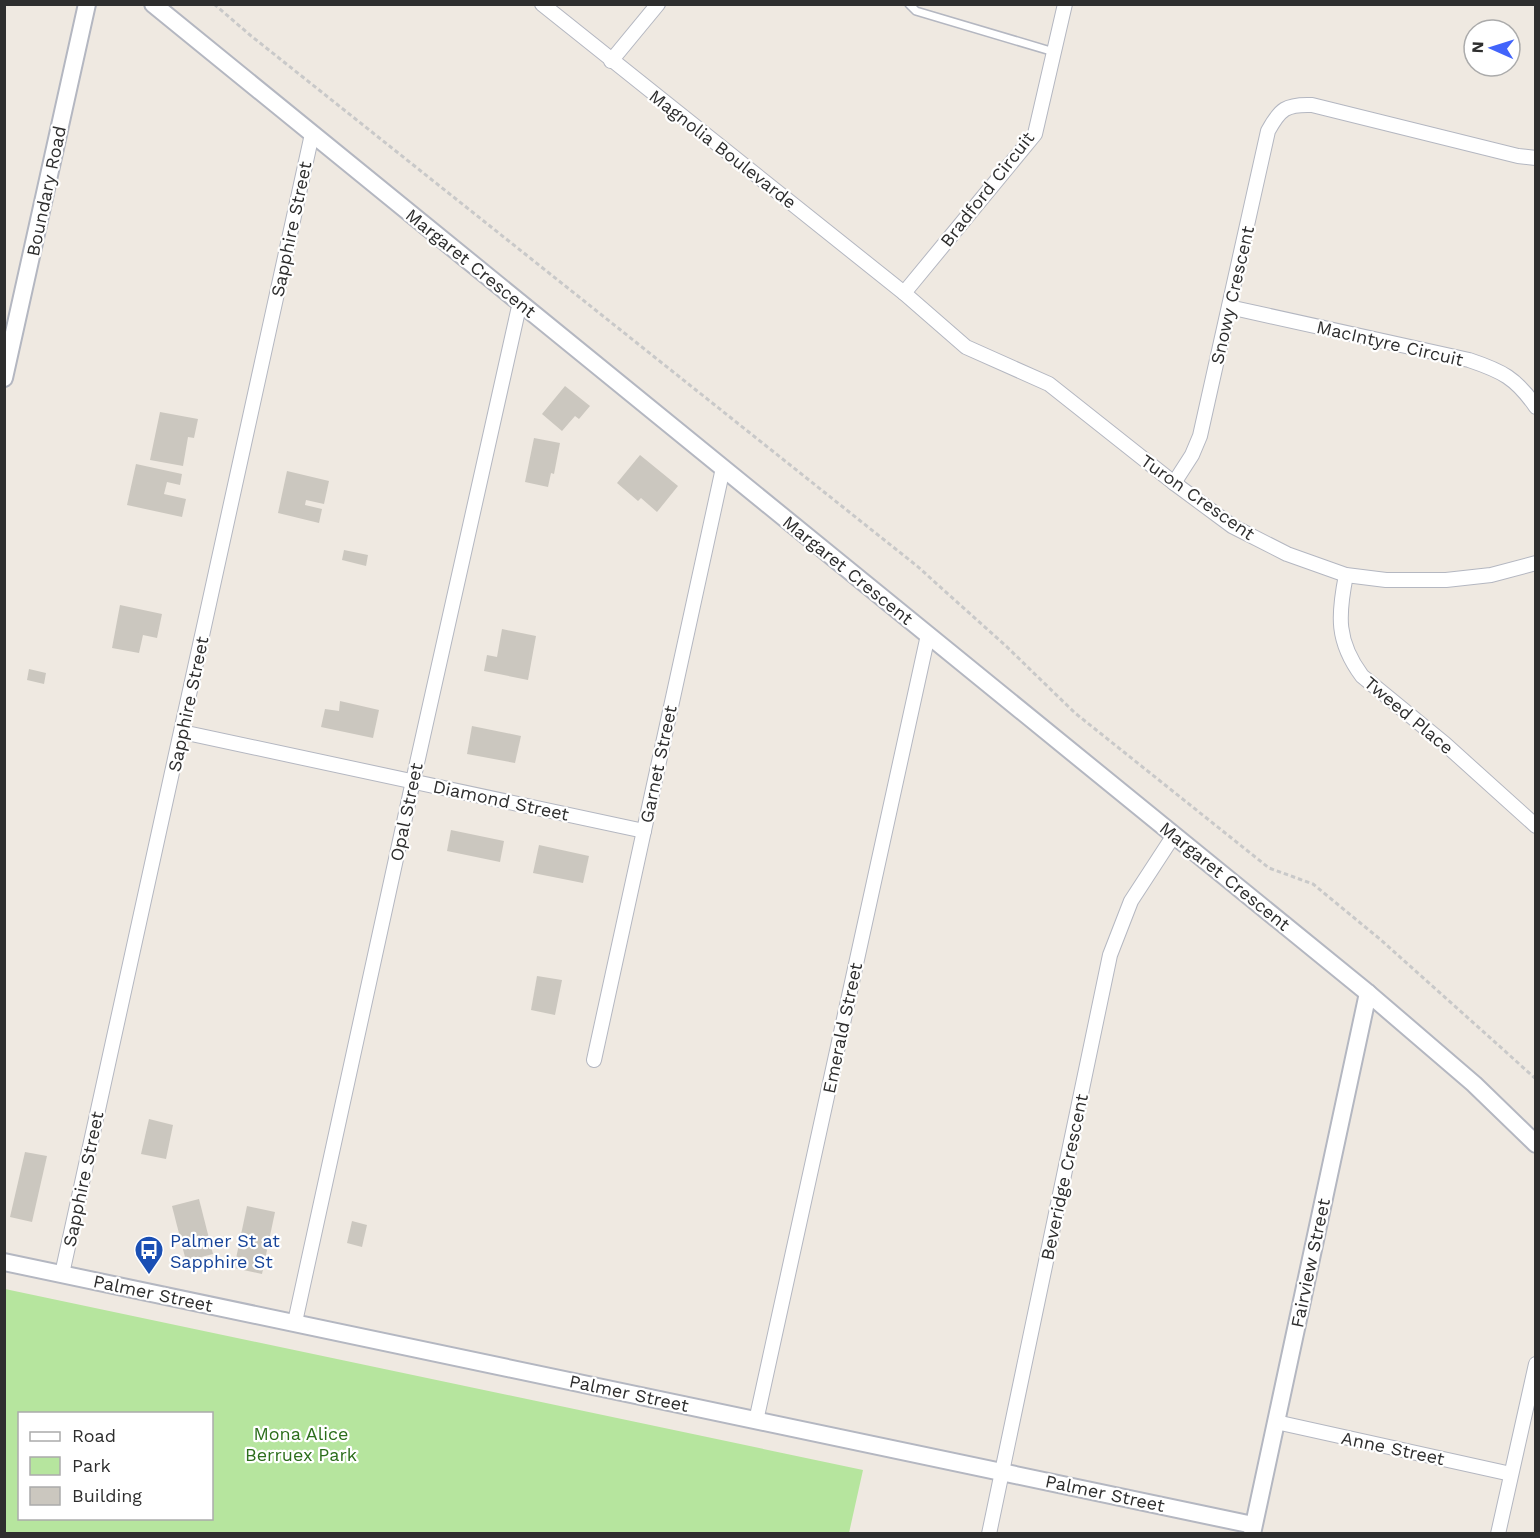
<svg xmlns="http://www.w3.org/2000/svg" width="1540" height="1538" viewBox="0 0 1540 1538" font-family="'Work Sans',sans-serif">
<rect width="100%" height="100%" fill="#efe9e1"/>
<path fill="#b6e59e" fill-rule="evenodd" d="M5 1289 863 1470 849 1533H5ZM20 1414H212V1518H20Z"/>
<g fill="#cbc7bf">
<path d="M565 386 590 406 579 419 575 416 562 431 542 414Z"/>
<path d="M160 412 198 419 194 438 188 437 183 466 150 460Z"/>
<path d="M534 438 560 443 554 474 551 473 548 487 525 482Z"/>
<path d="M640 455 678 486 657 512 641 498 638 501 617 483Z"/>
<path d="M136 464 182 474 180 485 167 482 164 494 186 499 182 517 127 505Z"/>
<path d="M287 471 329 481 324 504 306 500 305 505 322 509 319 523 278 513Z"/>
<path d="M344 550 368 555 366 566 342 560Z"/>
<path d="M120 605 162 614 157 638 143 635 139 653 112 648Z"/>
<path d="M502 629 536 636 528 680 484 671 487 655 497 657Z"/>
<path d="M29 669 46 673 44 684 27 680Z"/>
<path d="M340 701 379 710 373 738 321 727 325 709 339 711Z"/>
<path d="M472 726 521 736 515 763 467 754Z"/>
<path d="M451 830 504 841 500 862 447 851Z"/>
<path d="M539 845 589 856 583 883 533 873Z"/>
<path d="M537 976 562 980 555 1015 531 1010Z"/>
<path d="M149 1119 173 1125 166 1159 141 1154Z"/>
<path d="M25 1152 47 1156 32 1222 10 1217Z"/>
<path d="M199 1199 213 1254 186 1261 172 1206Z"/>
<path d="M247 1206 275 1212 262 1274 234 1268Z"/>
<path d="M352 1221 367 1225 362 1247 347 1243Z"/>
</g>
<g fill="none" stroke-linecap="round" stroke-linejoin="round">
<g stroke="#b4b7c1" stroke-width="10">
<path id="service" d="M909 4 916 11 1054 52"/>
</g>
<g stroke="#b4b7c1" stroke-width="16">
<g id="minor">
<path d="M542 4 904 293 966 347 1049 384 1174 483 1232 526 1287 554 1346 575 1386 580H1446L1491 575 1536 563"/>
<path d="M611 61 658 4"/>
<path d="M904 293 1035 134 1065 4"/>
<path d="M1229 307 1469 360C1502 371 1516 378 1536 407"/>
<path d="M1174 483 1192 455 1200 436 1268 131C1280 109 1286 104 1312 105L1518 156 1536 158"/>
<path d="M1346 575C1338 615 1336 641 1362 676L1445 744 1536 826"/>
<path d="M182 732 644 831"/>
<path d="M594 1060 723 468"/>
<path d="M62 1274 312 134"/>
<path d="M295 1322 413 781 520 302"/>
<path d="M756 1421 928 635"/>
<path d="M1276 1422 1511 1474"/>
<path d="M989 1534 1110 955 1131 901 1174 835"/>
<path d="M1498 1534 1536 1364"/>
</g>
</g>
<g stroke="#b4b7c1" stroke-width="20">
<g id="tertiary">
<path d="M153 4 1368 993 1474 1084 1536 1144"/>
<path d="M4 378 87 4"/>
<path d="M4 1262C421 1348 837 1438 1253 1525"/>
<path d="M1252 1534 1368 993"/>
</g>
</g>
<path stroke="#c9c9c9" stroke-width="3" stroke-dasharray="4.5 3" stroke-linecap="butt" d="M214 4 250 35 917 566 1007 647 1075 713 1269 868 1313 884 1381 940 1536 1079"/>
<use href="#service" stroke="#fff" stroke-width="7"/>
<use href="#minor" stroke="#fff" stroke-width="14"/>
<use href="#tertiary" stroke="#fff" stroke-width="16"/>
</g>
<defs>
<g id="bus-pin" transform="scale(1.5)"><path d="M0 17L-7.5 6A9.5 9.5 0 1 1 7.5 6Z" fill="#1a4fb4" stroke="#fff"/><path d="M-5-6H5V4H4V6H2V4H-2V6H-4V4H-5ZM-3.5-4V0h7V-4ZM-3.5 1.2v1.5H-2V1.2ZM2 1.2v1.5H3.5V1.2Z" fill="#fff"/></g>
</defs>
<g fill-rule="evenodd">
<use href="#bus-pin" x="149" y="1250"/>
</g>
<g text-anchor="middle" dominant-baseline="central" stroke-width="4.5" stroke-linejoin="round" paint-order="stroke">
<g font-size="18" fill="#2e2e2e" stroke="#fff">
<text transform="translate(723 149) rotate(38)">Magnolia Boulevarde</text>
<text transform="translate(987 189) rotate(-52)">Bradford Circuit</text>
<text transform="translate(46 191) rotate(-78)">Boundary Road</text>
<text transform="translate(291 229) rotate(-78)">Sapphire Street</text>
<text transform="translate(471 263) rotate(39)">Margaret Crescent</text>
<text transform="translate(1232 295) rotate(-77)">Snowy Crescent</text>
<text transform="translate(1390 343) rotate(13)">MacIntyre Circuit</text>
<text transform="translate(1198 497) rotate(35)">Turon Crescent</text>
<text transform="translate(848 570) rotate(39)">Margaret Crescent</text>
<text transform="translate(188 704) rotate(-78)">Sapphire Street</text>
<text transform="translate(1409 715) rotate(40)">Tweed Place</text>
<text transform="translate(658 764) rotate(-78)">Garnet Street</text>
<text transform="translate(501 800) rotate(12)">Diamond Street</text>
<text transform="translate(406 812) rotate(-78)">Opal Street</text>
<text transform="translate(1225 876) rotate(39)">Margaret Crescent</text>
<text transform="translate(842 1028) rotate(-78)">Emerald Street</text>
<text transform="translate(1064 1177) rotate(-78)">Beveridge Crescent</text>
<text transform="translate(83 1179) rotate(-78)">Sapphire Street</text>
<text transform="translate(1310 1263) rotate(-78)">Fairview Street</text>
<text transform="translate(153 1293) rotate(12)">Palmer Street</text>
<text transform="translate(629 1393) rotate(12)">Palmer Street</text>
<text transform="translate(1393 1448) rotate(12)">Anne Street</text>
<text transform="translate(1105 1493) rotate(12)">Palmer Street</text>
</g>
<g font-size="18" fill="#164399" stroke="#fff" text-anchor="start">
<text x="170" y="1240">Palmer St at<tspan x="170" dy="21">Sapphire St</tspan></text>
</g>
<g font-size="18" fill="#2c6e1b" stroke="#fff">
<text x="301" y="1433">Mona Alice<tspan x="301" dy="21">Berruex Park</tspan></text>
</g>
</g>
<rect width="1540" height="1538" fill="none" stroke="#2e2e2e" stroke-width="12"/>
<rect x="18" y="1412" width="195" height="108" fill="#ffffff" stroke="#ababab" stroke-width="1.5"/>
<rect x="30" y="1432" width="30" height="9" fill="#ffffff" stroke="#ababab" stroke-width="1.5"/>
<text x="72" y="1442" font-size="18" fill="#2e2e2e">Road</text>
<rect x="30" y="1457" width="30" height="18" fill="#b6e59e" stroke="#ababab" stroke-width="1.5"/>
<text x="72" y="1472" font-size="18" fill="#2e2e2e">Park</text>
<rect x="30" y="1487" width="30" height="18" fill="#cbc7bf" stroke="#ababab" stroke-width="1.5"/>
<text x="72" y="1502" font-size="18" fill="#2e2e2e">Building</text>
<g transform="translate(1492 48) rotate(273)"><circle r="28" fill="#ffffff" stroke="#ababab" stroke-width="1.5"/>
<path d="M0-4.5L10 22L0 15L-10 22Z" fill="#4264fb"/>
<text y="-9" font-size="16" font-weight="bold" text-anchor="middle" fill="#2e2e2e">N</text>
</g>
</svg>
